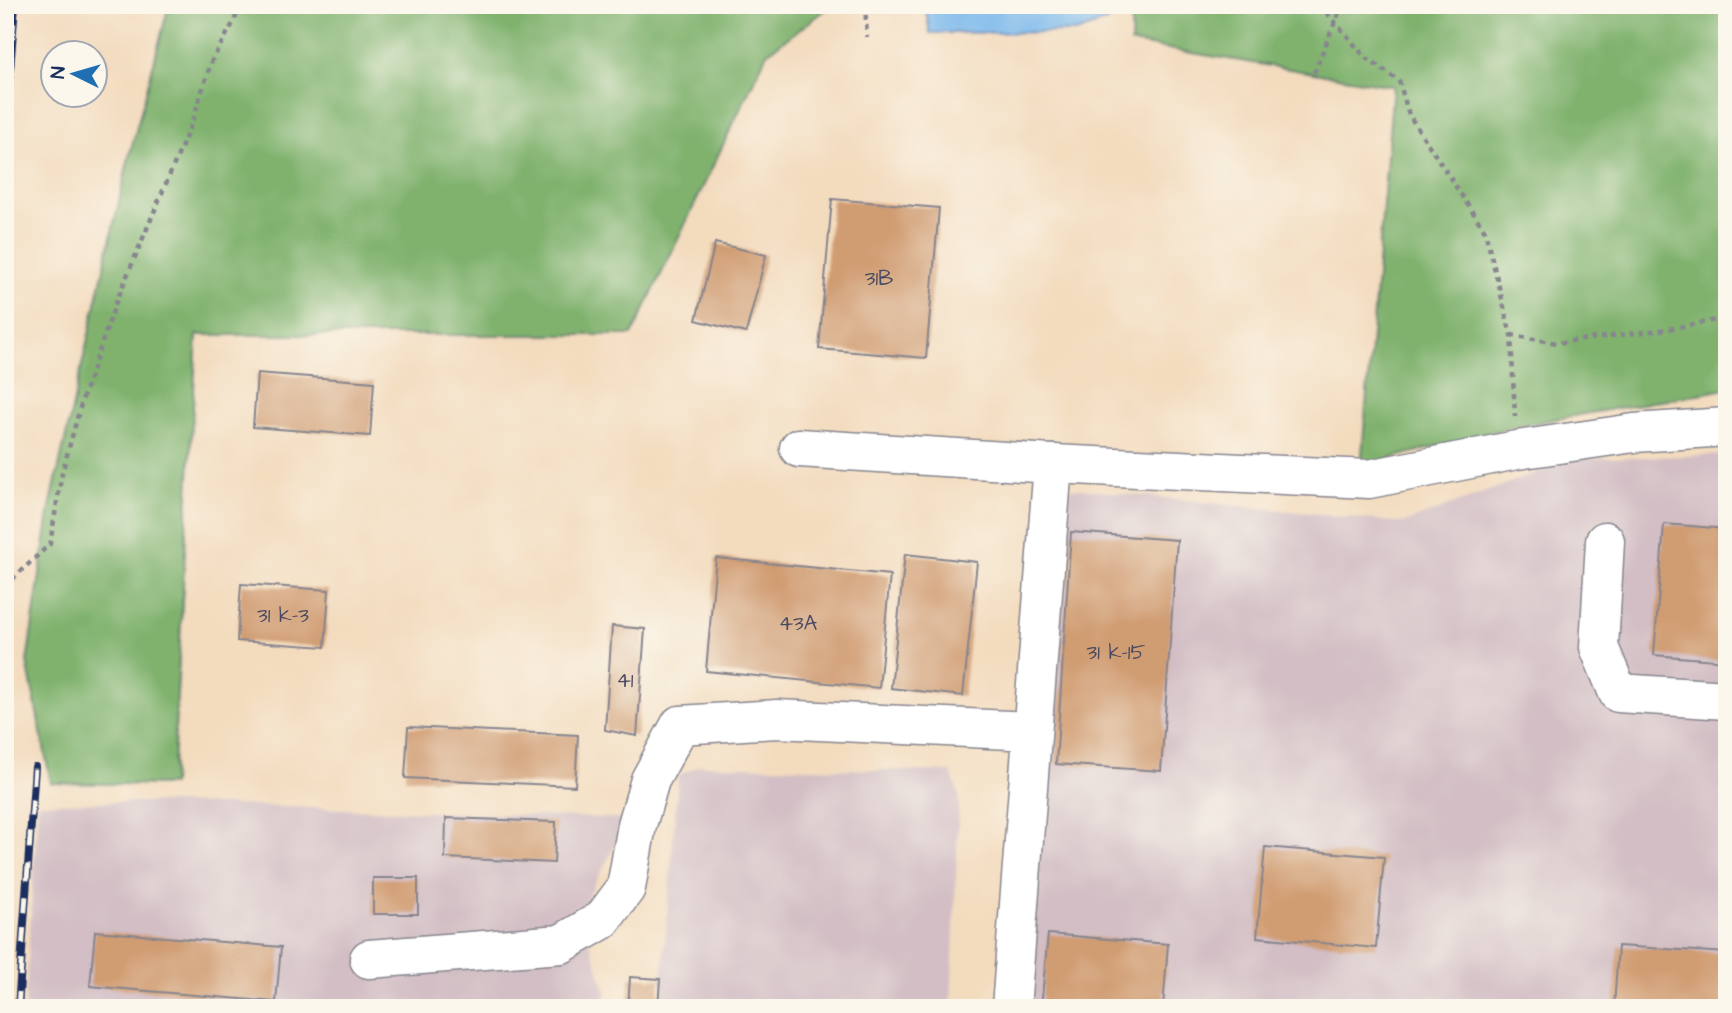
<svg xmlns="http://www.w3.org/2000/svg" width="1732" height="1013" viewBox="0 0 1732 1013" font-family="'Architects Daughter',sans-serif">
<rect width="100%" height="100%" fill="#fbf7ec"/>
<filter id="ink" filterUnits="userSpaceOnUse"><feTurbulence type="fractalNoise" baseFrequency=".0143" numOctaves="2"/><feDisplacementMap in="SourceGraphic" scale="14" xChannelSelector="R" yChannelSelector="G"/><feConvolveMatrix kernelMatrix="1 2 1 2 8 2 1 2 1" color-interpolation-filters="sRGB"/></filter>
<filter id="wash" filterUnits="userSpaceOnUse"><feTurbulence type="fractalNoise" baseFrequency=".00686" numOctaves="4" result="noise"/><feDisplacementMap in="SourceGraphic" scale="28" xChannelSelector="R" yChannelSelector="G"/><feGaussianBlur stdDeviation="1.57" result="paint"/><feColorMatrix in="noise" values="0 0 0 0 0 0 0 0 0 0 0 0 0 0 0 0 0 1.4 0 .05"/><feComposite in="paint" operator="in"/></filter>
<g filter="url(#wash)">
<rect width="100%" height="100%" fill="#f3dbbe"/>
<g fill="#d2bec4">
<path d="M1727 455V1008H1027L1070 488 1404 523 1573 459Z"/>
<path d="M700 765 951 772 959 795 951 1008H660L678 776Z"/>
<path d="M144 802 630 819 578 914 586 930 606 992 605 1008H25L38 803Z"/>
</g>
<g fill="#80b26e" stroke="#4e7066" stroke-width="2">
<path d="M169 5H827V9L767 53 632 335H197L172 785 51 783 27 662 50 507 129 157Z"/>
<path d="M1131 5H1727V389L1516 426 1361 466 1393 86 1131 43 1132 15Z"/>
</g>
<path fill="#79b7ec" stroke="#4a73a5" stroke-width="2" d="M925 5H1110L1107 21 1076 32 930 33Z"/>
<g id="blocks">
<g fill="#d09c72">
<path d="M832 199 939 208 926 358 819 349Z"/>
<path d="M715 243 766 255 746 333 696 320Z"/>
<path d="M257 373 374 382 370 436 253 427Z"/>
<path d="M1664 524 1727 529V661L1654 655Z"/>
<path d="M1071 532 1177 540 1161 771 1056 764Z"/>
<path d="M905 554 977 562 963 696 891 688Z"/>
<path d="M716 558 890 575 879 688 706 671Z"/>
<path d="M241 584 329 590 325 647 237 641Z"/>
<path d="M612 626 645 629 637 736 605 730Z"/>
<path d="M408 727 578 735 575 786 405 778Z"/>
<path d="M446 818 556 822 554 863 445 858Z"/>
<path d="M1265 847 1384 857 1376 948 1257 937Z"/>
<rect x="373" y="878" width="45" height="36"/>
<path d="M95 931 281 947 276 1002 90 986Z"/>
<path d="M1048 934 1168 944 1163 1008H1041Z"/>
<path d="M1618 946 1727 953 1726 1008H1614Z"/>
<path d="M630 977 660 979 658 1008H628Z"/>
</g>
</g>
</g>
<g filter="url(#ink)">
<use href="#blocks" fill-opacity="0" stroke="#87858e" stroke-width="2"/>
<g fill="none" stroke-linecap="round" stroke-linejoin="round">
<g stroke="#87858e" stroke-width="41">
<g id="minor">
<path d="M799 448 1053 464 1369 479 1517 450 1634 433 1727 427"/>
<path d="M1605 541 1599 647 1618 693 1727 700"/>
<path d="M369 959 561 944 602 920 626 888 637 825 650 780 680 725 777 719 1032 731"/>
<path d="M1011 1008 1053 464"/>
</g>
</g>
<g stroke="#87858e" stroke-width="4.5" stroke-dasharray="5 5" stroke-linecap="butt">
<path d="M865 5 867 37"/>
<path d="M1320 5 1366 58 1399 81 1409 115 1485 231 1511 335 1515 417"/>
<path d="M1314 73 1342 5"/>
<path d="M1511 335 1557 343 1668 329 1727 318"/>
<path d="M5 586 50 544 62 473 83 397 116 302 192 122 212 60 235 20 238 5"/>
</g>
<use href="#minor" stroke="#fff" stroke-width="38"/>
<g stroke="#1b2f5e" stroke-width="8">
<g id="rail">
<path d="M5 135 15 5"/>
<path d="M18 1008 35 767"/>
</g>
</g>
<use href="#rail" stroke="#fbf7ec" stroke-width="5" stroke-dasharray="16" stroke-linecap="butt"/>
</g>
</g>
<g text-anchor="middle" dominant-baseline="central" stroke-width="5" stroke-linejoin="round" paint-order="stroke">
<g font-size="21" fill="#484a63">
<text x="879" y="278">31B</text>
<text x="283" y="615">31 k-3</text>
<text x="798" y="623">43A</text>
<text x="1116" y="652">31 k-15</text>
<text x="625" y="680">41</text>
</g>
</g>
<rect width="1732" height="1013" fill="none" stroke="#fbf7ec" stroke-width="28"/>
<g transform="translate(74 74) rotate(275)"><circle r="33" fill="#fbf7ec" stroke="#a1a7b3" stroke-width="2"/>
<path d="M0-5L12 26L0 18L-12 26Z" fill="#1f6fb2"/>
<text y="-10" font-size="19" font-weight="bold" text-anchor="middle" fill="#1b2f5e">N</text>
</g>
</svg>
